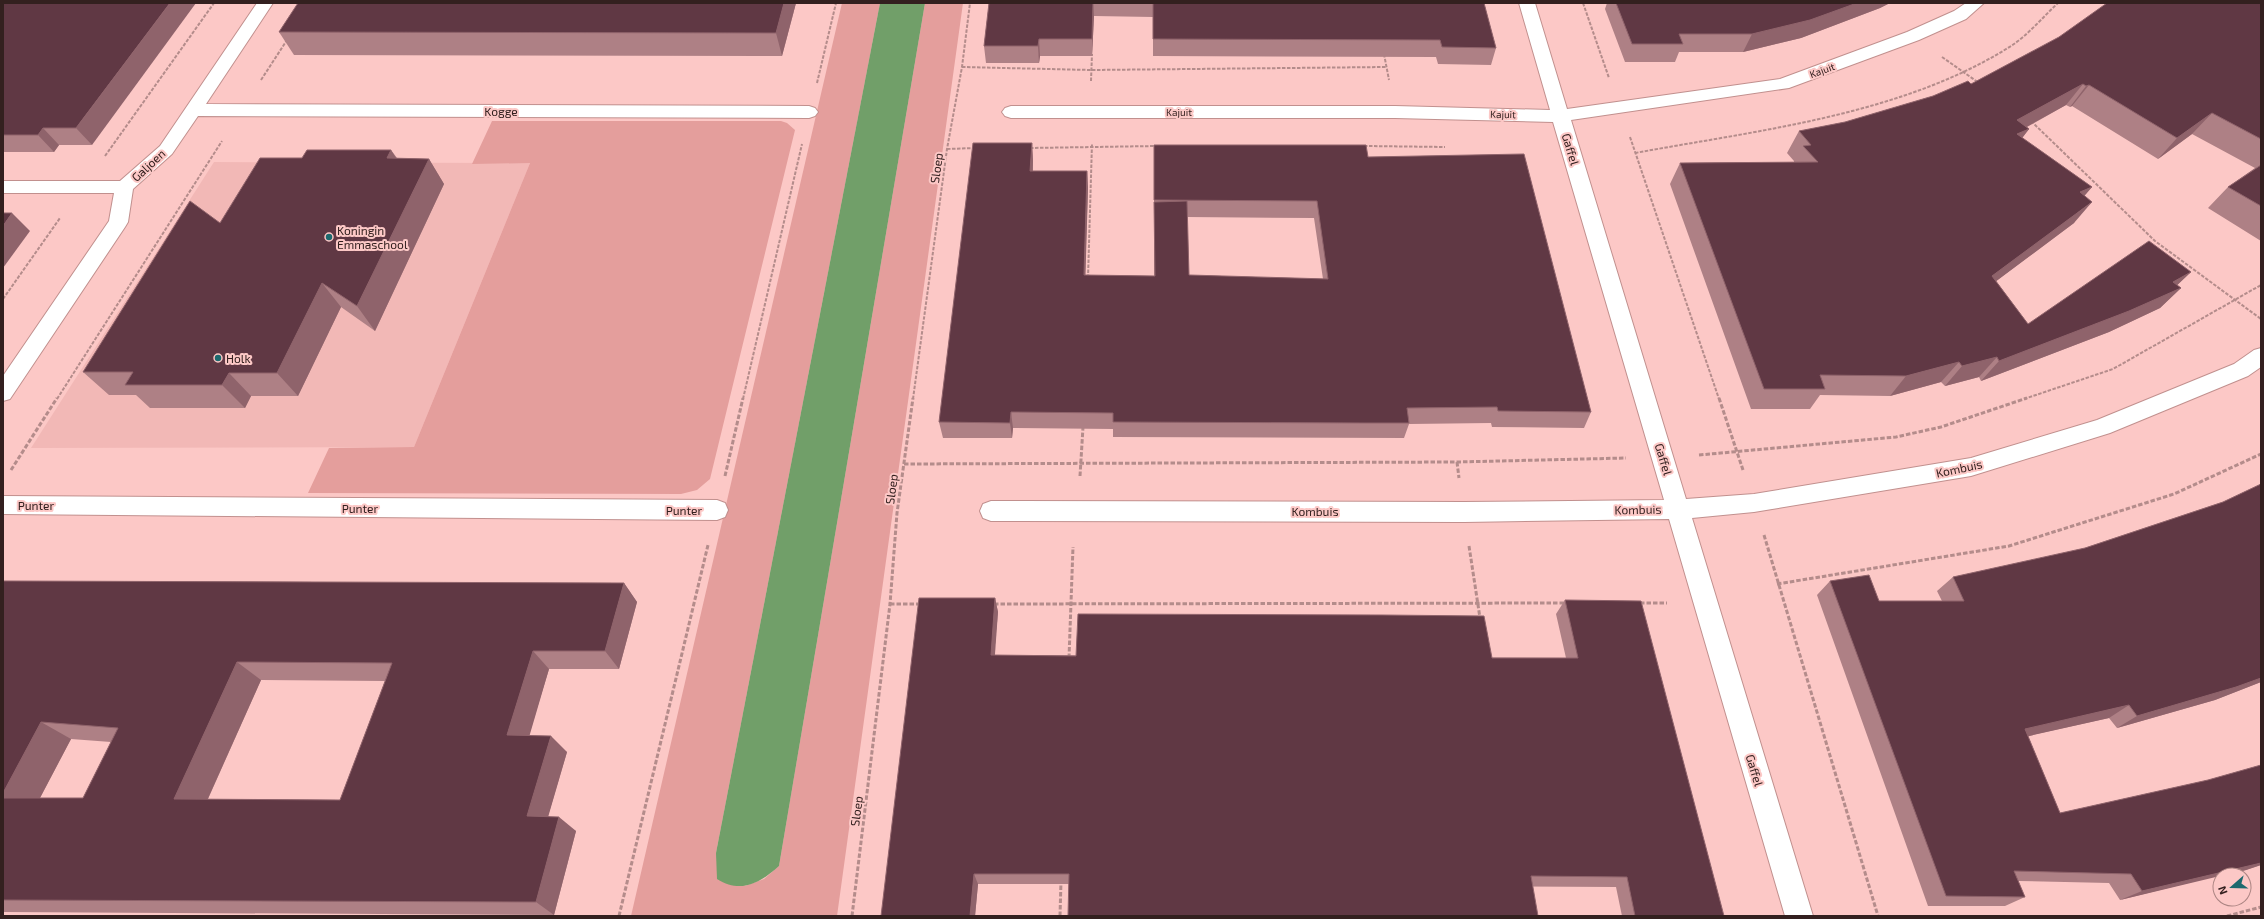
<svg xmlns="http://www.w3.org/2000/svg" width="2264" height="919" viewBox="0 0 2264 919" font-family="'Exo 2',sans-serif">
<rect width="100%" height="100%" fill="#fcc8c6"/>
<path fill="#f2b8b6" d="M214 162 530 163 414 447 31 448Z"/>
<g fill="#e49e9c">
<path d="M842 3H880L716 853 745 886 764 879 779 866 925 3H963L837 916H631Z"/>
<path d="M492 121H781L787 123 795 130 710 479 697 490 681 494 308 493 329 448 414 447 530 163 472 164Z"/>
</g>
<path fill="#719f69" d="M880 3H925L779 866C760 883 741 894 717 879L716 853Z"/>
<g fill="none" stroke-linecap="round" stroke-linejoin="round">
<g stroke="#c1908e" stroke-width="2">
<g id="minor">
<path d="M257 3H273L206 104 809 106 815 108 818 112 815 116 809 118 198 116 172 154 133 189 128 222 125 227 10 399 3 401V376L109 221 114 193H3V181H120L160 146Z"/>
<path d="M1519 3H1535L1567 109 1780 79 1907 32 1954 11 1966 3H1984L1966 19 1919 40 1789 88 1571 120 1686 499 1754 494 1971 458 2097 420 2234 364 2254 350 2261 348V367L2248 376 2110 433 1971 476 1754 512 1692 518 1813 916H1785L1669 519 1464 522 991 521 983 518 980 511 983 504 991 501 1464 502 1664 500 1553 122 1395 118H1011L1005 116 1002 112 1005 108 1011 106H1395L1550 110Z"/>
<path d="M3 496 717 500 725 503 728 510 725 517 717 520 3 514Z"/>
</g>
</g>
<g stroke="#b48c8b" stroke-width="2" stroke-dasharray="3.5 1.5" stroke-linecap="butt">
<path d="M1583 3 1609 78"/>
<path d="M1384 54 1389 80"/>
<path d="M1942 57 1979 83"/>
<path d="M962 67 1091 70 1387 67"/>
<path d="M261 80 287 40"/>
<path d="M1091 81 1092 54"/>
<path d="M817 83 836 3"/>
<path d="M2031 121 2155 241 2261 319"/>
<path d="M1630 137 1719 399"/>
<path d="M1364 146 1445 147"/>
<path d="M1030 148 1157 146"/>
<path d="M947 149 975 148"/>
<path d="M1635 153C1760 130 1902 115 2011 46 2028 35 2043 17 2058 3"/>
<path d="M105 156 214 3"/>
<path d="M1088 278 1092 143"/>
<path d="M3 299 60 218"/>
<path d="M57 399 222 141"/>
<path d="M743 399 802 144"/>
<path d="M913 399 947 149 962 67 970 3"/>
<path d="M2024 399 2113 369 2261 285"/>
</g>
<g stroke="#b48c8b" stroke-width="3" stroke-dasharray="4.5 2" stroke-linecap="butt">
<path d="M1719 398 1743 470"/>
<path d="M1699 455 1896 437 1941 427 2027 398"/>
<path d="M1457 462 1459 478"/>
<path d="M904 464 1457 462 1626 458"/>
<path d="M11 470 57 398"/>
<path d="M725 476 743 398"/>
<path d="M1080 476 1083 427"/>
<path d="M1764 535 1878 916"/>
<path d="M1469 546 1480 618"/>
<path d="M1777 584 2009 546 2174 494 2261 454"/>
<path d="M1640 603H1667"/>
<path d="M890 604H921"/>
<path d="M994 604 1565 603"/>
<path d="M1069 658 1073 547"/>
<path d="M619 916 708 545"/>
<path d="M852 916 890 604 897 513 913 398"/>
<path d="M1060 916 1061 881"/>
<path d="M2227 916 2261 907"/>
</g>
<use href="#minor" fill="#fff" fill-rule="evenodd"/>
</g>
<g fill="#ae8085" fill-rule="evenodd">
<path d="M3 3 92 145H59L54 152H3Z"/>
<path d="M796 3 782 56 294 55 279 32Z"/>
<path d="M989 3H1484L1496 48 1491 65 1438 64 1436 57 1153 56V17L1094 16 1092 56H1040L1039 63H986L984 46Z"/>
<path d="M1607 3H1890L1880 8 1801 38 1743 52H1679L1675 62H1625L1605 9Z"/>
<path d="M2261 3V241L2208 208 2228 187 2255 168 2192 134 2158 159 2072 106 2070 107 2066 105 2027 127 2029 129 2022 138 2092 187 2084 196 2074 223 1996 281 2028 324 2191 272 2177 285 2181 288 2160 308 2109 332 1981 381 1979 377 1945 386 1941 382 1890 396 1820 395 1810 409H1751L1670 184 1680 163 1794 162V161L1787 153 1799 131 1845 122 1933 96 1971 84Z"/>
<path d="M1032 143 1033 161V171H1087L1088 188 1085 275 1154 276V145L1368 157 1591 412 1584 428 1492 427 1491 423 1409 424 1404 438 1113 437V429L1013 428 1012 438H943L939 422ZM1187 217 1314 218 1323 279 1189 275Z"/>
<path d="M391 150 397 158 429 159 444 184 375 331 341 307 298 396H251L245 408H150L136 395H109L83 372 302 158Z"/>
<path d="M2261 484V682L2215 700 2117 728 2109 718 2028 736 2060 813 2208 780 2261 765V865L2246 870 2226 875H2220L2120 900 2109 883 2018 881 2025 897 2005 906H1928L1817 595 1830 581 1879 601H1942L1937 591 1953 577 2085 548 2223 502Z"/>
<path d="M3 581 624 583 637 602 619 669H549L529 735 567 752 548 816 576 831 554 915 3 912ZM261 680 385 681 340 800 208 799ZM71 739 111 742 83 798H40Z"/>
<path d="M995 598 998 612 994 655 1566 658 1556 614 1565 600 1724 916H1622L1616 887 1069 884H978L975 916H881Z"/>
</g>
<g fill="#8f636b">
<path d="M170 3H196L92 145 76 128Z"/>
<path d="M784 3H796L782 56 776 33Z"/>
<path d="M1093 3 1094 16 1092 56V39Z"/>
<path d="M1857 3H1890L1880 8 1801 38 1743 52 1752 34Z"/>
<path d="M1039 39 1040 56 1039 63 1038 46Z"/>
<path d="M2083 84 2066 105 2001 141 2017 120Z"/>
<path d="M2089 85 2072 106 2070 107 2086 86Z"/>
<path d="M2212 113 2192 134 2158 159 2177 138Z"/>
<path d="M43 128 59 145 54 152 38 135Z"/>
<path d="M2029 129 2013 150 2017 134Z"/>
<path d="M1032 143 1033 161 1032 188 1030 171Z"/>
<path d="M391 150 407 175 387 158Z"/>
<path d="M429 159 444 184 375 331 357 306Z"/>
<path d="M1087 171 1088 188 1085 292 1084 275Z"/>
<path d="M2092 187 2074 208 2080 192Z"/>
<path d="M2092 202 2074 223 1975 297 1992 276Z"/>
<path d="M12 213 30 231 3 268V226Z"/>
<path d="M2191 272 2170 292 2181 288 2160 308 2109 332 1981 381 1999 361 2173 282Z"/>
<path d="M322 283 341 307 298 396 277 373Z"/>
<path d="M1997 357 1979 377 1945 386 1962 366Z"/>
<path d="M1959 362 1941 382 1890 396 1906 376Z"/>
<path d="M229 373 251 396 245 408 222 385Z"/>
<path d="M1011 412 1013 428 1012 438 1010 423Z"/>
<path d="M624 583 637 602 619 669 605 651Z"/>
<path d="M995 598 998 612 994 668 991 655Z"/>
<path d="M533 651 549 669 525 751 507 735Z"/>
<path d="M237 662 261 680 201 814 174 799Z"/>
<path d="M2261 678V682L2215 700 2117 728 2137 716Z"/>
<path d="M2129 705 2109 718 2007 741 2025 729Z"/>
<path d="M41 722 71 739 32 813 3 799V793Z"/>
<path d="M551 736 567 752 544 831 527 816Z"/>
<path d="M559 817 576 831 554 915 536 902Z"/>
<path d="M2261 863V865L2246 870 2226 875H2220V876L2120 900 2142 891Z"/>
<path d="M974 874 978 884 975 916H970Z"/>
</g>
<g fill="#603844" stroke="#8f636b" fill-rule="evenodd">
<path d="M3 3H170L76 128H43L38 135H3Z"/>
<path d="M298 3H784L776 33 279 32Z"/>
<path d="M989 3H1093L1092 39H1039L1038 46H984Z"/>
<path d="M1153 3H1484L1496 48 1442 47 1440 40 1153 39Z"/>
<path d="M1616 3H1857L1810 20 1752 34H1679L1683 44H1632Z"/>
<path d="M2107 3H2261V139L2212 113 2177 138 2089 85 2086 86 2083 84 2017 120 2029 129 2017 134 2092 187 2080 192 2092 202 1992 276 2028 324 2149 241 2191 272 2173 282 2181 288 2129 311 1999 361 1997 357 1962 366 1959 362 1906 376 1820 375 1825 389H1764L1680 163 1818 162 1803 146 1811 145 1799 131 1845 122 1933 96 1968 81 1971 84 2059 37Z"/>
<path d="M973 143H1032L1030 171H1087L1084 275 1155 276 1154 202 1187 201 1189 275 1328 279 1317 201 1154 200V145H1366L1368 157 1524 154 1591 412 1498 411 1497 407 1407 408 1409 423H1366L1113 422V413L1011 412 1010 423 939 422Z"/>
<path d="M307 150H391L387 158 429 159 357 306 322 283 277 373H229L222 385H125L133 372H83L190 201 220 223 260 158H302Z"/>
<path d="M2261 165V206L2228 187Z"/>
<path d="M3 213H12L3 226Z"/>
<path d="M2261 484V678L2236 687 2137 716 2129 705 2025 729 2060 813 2208 780 2261 765V863L2142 891 2131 874 2014 871 2025 897 1946 896 1830 581 1869 575 1879 601H1964L1953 577 2085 548 2223 502Z"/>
<path d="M3 581 624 583 605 651H533L507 735 551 736 527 816 559 817 536 902 3 900V798H83L118 728 41 722 3 793ZM237 662 392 663 340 800 174 799Z"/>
<path d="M919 598H995L991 655 1076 656 1078 614 1382 615 1484 616 1492 658H1578L1565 600 1641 601 1724 916H1635L1627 877 1531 876 1538 916H1068L1069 874H974L970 916H881Z"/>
</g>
<g fill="#1c696e" stroke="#fcc8c6" stroke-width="1.5">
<circle cx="329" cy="237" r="4"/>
<circle cx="218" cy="358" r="4"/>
</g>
<g text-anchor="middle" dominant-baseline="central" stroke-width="4" stroke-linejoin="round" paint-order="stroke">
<g font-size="10" fill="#33201f" stroke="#fcc8c6">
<text transform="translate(1822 70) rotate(-20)">Kajuit</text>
<text x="1179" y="112">Kajuit</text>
<text transform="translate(1503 114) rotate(1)">Kajuit</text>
</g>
<g font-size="12" fill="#33201f" stroke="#fcc8c6">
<text x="501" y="111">Kogge</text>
<text transform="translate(1571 149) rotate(73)">Gaffel</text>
<text transform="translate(148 165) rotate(-43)">Galjoen</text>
<text transform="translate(936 168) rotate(-82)">Sloep</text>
<text transform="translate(1664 459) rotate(73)">Gaffel</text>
<text transform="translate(1959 468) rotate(-12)">Kombuis</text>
<text transform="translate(891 489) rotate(-83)">Sloep</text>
<text x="36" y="505">Punter</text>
<text x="360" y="508">Punter</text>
<text transform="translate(1638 509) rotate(-1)">Kombuis</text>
<text x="684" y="510">Punter</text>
<text x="1315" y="511">Kombuis</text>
<text transform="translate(1755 770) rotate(73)">Gaffel</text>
<text transform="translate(856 811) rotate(-83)">Sloep</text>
</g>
<g font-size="12" fill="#33201f" stroke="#fcc8c6" text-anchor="start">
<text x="337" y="230">Koningin<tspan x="337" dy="14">Emmaschool</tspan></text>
<text x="226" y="358">Holk</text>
</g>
</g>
<rect width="2264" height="919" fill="none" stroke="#33201f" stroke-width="8"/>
<g transform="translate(2232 887) rotate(250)"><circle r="19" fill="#fcc8c6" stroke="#ac8583"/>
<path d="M0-3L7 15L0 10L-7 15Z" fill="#1c696e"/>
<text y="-6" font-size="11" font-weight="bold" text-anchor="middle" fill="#33201f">N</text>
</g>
</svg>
